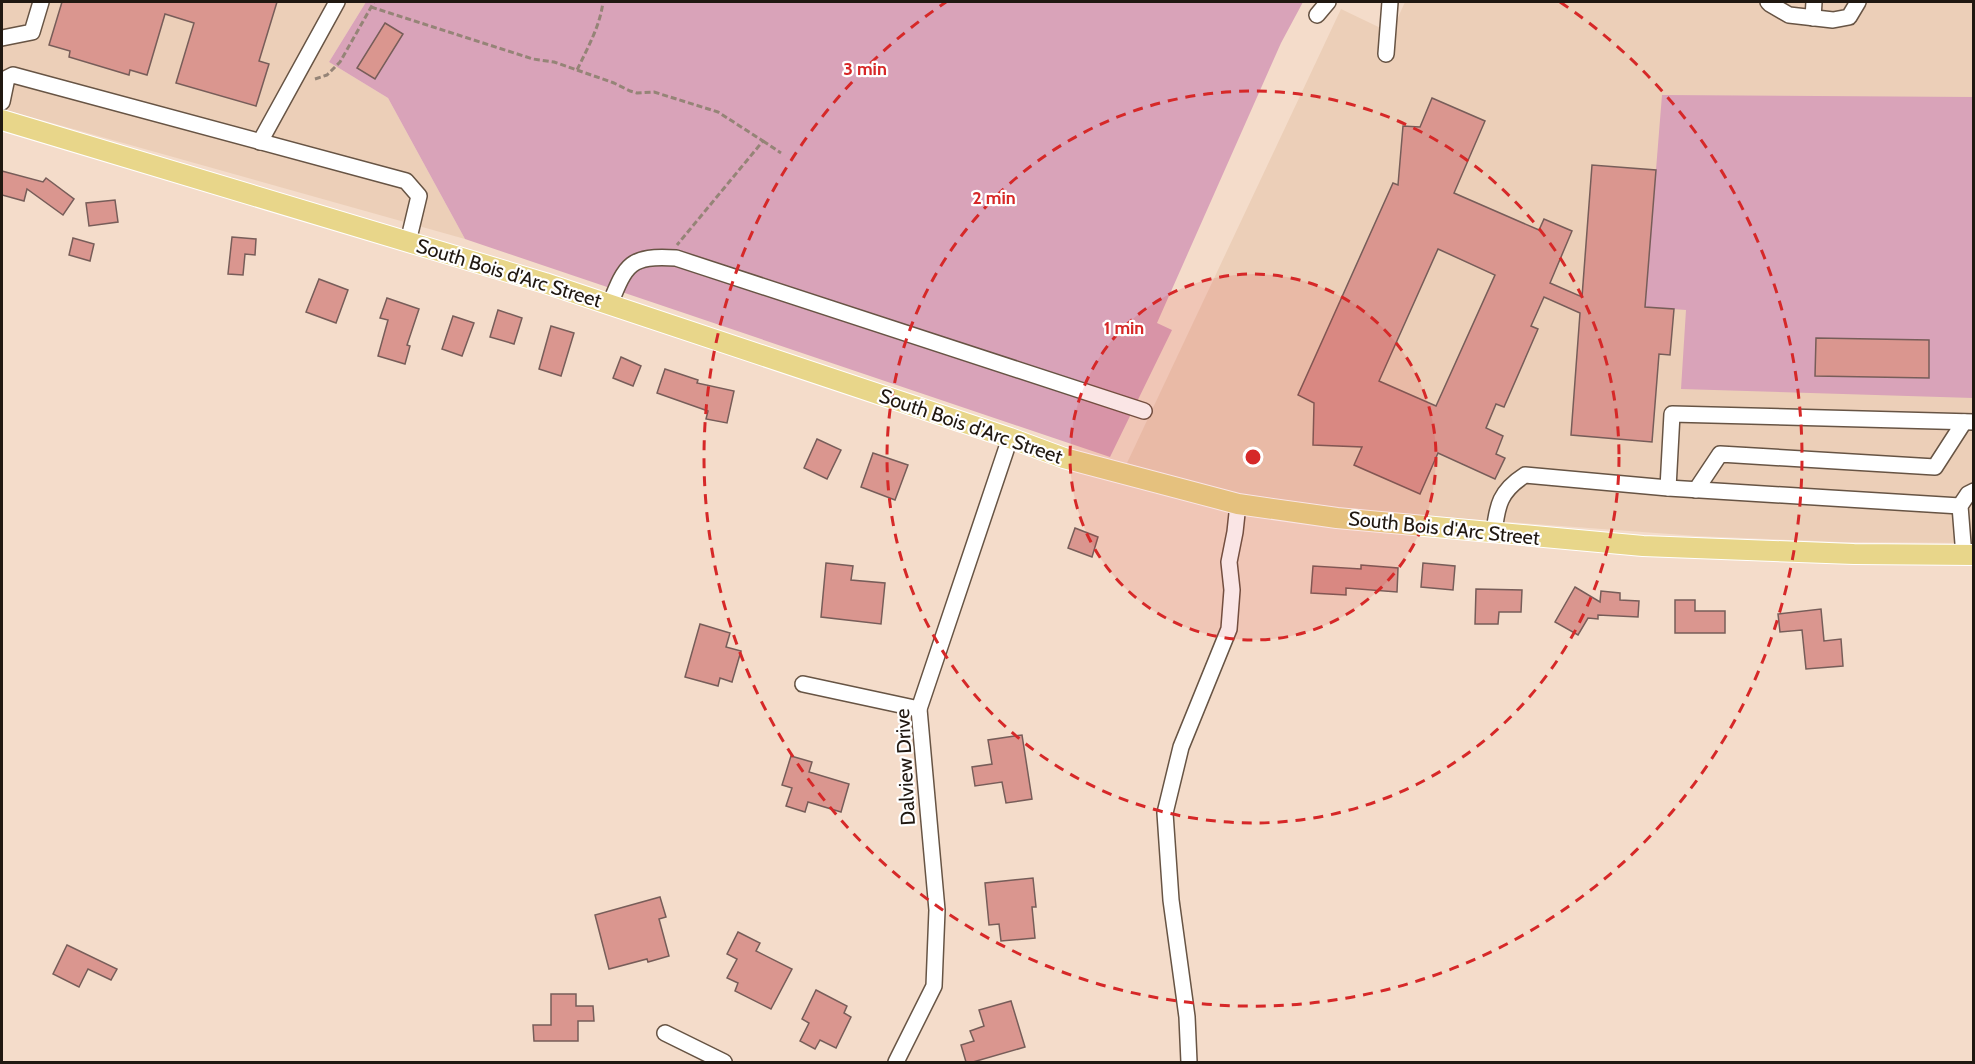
<svg xmlns="http://www.w3.org/2000/svg" width="1975" height="1064" viewBox="0 0 1975 1064" font-family="Cabin,sans-serif">
<rect width="100%" height="100%" fill="#f4dcca"/>
<g fill="#eccfb8">
<path d="M2 2H366L329 62 388 98 465 239 2 109Z"/>
<path d="M1405 2H1973V543L1840 542 1697 536 1345 510 1257 498 1196 484 1127 463 1341 9 1391 33Z"/>
</g>
<g fill="#d9a3b9">
<path d="M366 2H1303L1281 43 1157 323 1172 330 1110 457 465 239 388 98 329 62Z"/>
<path d="M1662 95 1973 97V398L1681 389 1686 310 1645 307Z"/>
</g>
<g fill="#da968f" stroke="#775d59" stroke-width="1.5" fill-rule="evenodd">
<path d="M62 2H277L259 61 269 64 256 106 176 83 194 23 165 14 147 75 130 70 129 75 69 57 70 51 49 45Z"/>
<path d="M385 23 403 34 375 79 357 68Z"/>
<path d="M1432 98 1485 121 1454 193 1539 230 1544 219 1572 231 1550 283 1582 297 1592 165 1656 170 1645 307 1674 309 1670 355 1659 354 1652 442 1571 435 1580 313 1544 297 1531 326 1538 329 1504 407 1496 404 1486 428 1503 436 1496 454 1505 458 1495 479 1438 453 1420 494 1354 465 1362 447 1313 445 1314 403 1298 395 1393 183 1398 185 1403 126 1420 127ZM1438 249 1495 275 1436 406 1379 381Z"/>
<path d="M2 171 43 182 46 178 74 199 63 215 27 189 24 201 2 195Z"/>
<path d="M115 200 118 222 89 226 86 203Z"/>
<path d="M232 237 256 239 255 255 245 254 243 275 228 274Z"/>
<path d="M73 238 94 244 90 261 69 255Z"/>
<path d="M319 279 348 290 336 323 306 312Z"/>
<path d="M387 298 419 309 407 345 410 346 405 364 378 356 388 320 380 318Z"/>
<path d="M498 310 522 318 514 344 490 337Z"/>
<path d="M453 316 474 323 462 356 442 349Z"/>
<path d="M551 326 574 333 561 376 539 369Z"/>
<path d="M1816 338 1929 340V378L1815 376Z"/>
<path d="M621 357 641 366 633 386 613 378Z"/>
<path d="M665 369 698 380 697 383 734 391 727 423 706 419 708 411 657 393Z"/>
<path d="M817 439 841 450 827 479 804 468Z"/>
<path d="M873 453 908 465 895 500 861 487Z"/>
<path d="M1075 528 1098 537 1092 557 1068 548Z"/>
<path d="M826 563 853 566 851 580 885 583 881 624 821 617Z"/>
<path d="M1423 563 1455 566 1453 590 1421 587Z"/>
<path d="M1361 565 1398 568 1397 592 1346 588V595L1311 593 1313 566 1361 569Z"/>
<path d="M1575 587 1600 602 1601 591 1620 593V600L1639 601 1638 617 1598 615V619L1588 618 1578 635 1555 622Z"/>
<path d="M1476 589 1522 590 1521 612H1499L1498 624H1475Z"/>
<path d="M1675 600H1695V611H1725V633H1675Z"/>
<path d="M1821 609 1824 641 1841 639 1843 666 1806 669 1802 630 1780 632 1778 614Z"/>
<path d="M700 624 730 633 726 647 741 651 732 682 720 678 718 686 685 677Z"/>
<path d="M1022 735 1032 799 1006 803 1002 782 975 786 972 767 992 764 988 740Z"/>
<path d="M791 756 812 762 809 772 849 784 841 812 808 802 805 812 786 806 792 788 782 785Z"/>
<path d="M1033 878 1036 907H1032L1035 938 1001 941 999 924 989 925 985 883Z"/>
<path d="M660 897 666 917 659 919 669 956 648 962 647 959 609 969 595 915Z"/>
<path d="M738 932 760 943 756 951 792 969 771 1009 735 991 738 983 727 978 737 959 727 954Z"/>
<path d="M67 945 117 969 111 980 88 969 79 987 53 974Z"/>
<path d="M816 990 847 1006 844 1013 851 1017 836 1048 820 1040 815 1049 800 1041 809 1023 802 1019Z"/>
<path d="M551 994H576V1006H593L594 1021H578V1041H534L533 1025H551Z"/>
<path d="M1011 1001 1025 1047 973 1062H966L961 1045 974 1041 970 1031 984 1026 979 1010Z"/>
</g>
<g fill="none" stroke-linecap="round" stroke-linejoin="round">
<g stroke="#675444" stroke-width="18">
<g id="minor">
<path d="M1768 2 1770 4 1789 15 1833 20 1849 17 1858 2"/>
<path d="M1317 15 1328 2"/>
<path d="M1813 18 1814 2"/>
<path d="M2 38 32 32 41 2"/>
<path d="M1386 54 1390 2"/>
<path d="M2 102 7 78 13 75 406 181 419 196 408 242"/>
<path d="M260 142 337 2"/>
<path d="M610 304C626 264 630 255 676 258L1144 411"/>
<path d="M1668 488 1672 414 1974 422"/>
<path d="M1696 490 1720 454 1935 467 1964 422"/>
<path d="M1494 533C1497 505 1500 491 1525 475L1668 488 1960 506"/>
<path d="M1964 556 1960 506 1968 494 1974 491"/>
<path d="M803 684 919 709"/>
<path d="M665 1033 724 1062"/>
<path d="M896 1062 934 986 937 910 919 709 1010 438"/>
<path d="M1189 1062 1187 1017 1171 900 1165 813 1181 747 1229 629 1232 590 1229 562 1235 532 1238 504"/>
</g>
</g>
<g stroke="#fff" stroke-width="22">
<path id="major" d="M2 120 545 283 1010 438 1064 458 1238 504 1337 518 1643 546 1854 554 1974 555"/>
</g>
<g stroke="#958477" stroke-width="3" stroke-dasharray="6 3" stroke-linecap="butt">
<path d="M371 7 533 59 554 62 577 70C588 47 600 26 603 2"/>
<path d="M577 70 614 83 630 91 637 93 654 92 718 112 763 141 677 245"/>
<path d="M315 79 327 75 340 62 374 2"/>
<path d="M763 141 781 153"/>
</g>
<use href="#minor" stroke="#fff" stroke-width="15"/>
<use href="#major" stroke="#e8d68a" stroke-width="20"/>
</g>
<circle cx="1253" cy="457" r="183" fill="#d62828" fill-opacity=".12"/>
<g fill="none" stroke="#d62828" stroke-width="3" stroke-dasharray="10 8">
<circle cx="1253" cy="457" r="183"/>
<circle cx="1253" cy="457" r="366"/>
<path d="M1560 2A549 549 0 1 1 946 2"/>
</g>
<g text-anchor="middle" dominant-baseline="central" stroke-width="4.5" stroke-linejoin="round" paint-order="stroke">
<g font-size="20" fill="#201811" stroke="#fff">
<text transform="translate(509 273) rotate(17)">South Bois d'Arc Street</text>
<text transform="translate(971 426) rotate(19)">South Bois d'Arc Street</text>
<text transform="translate(1444 528) rotate(6)">South Bois d'Arc Street</text>
<text transform="translate(905 767) rotate(-93)">Dalview Drive</text>
</g>
</g>
<circle cx="1253" cy="457" r="9" fill="#d62828" stroke="#fff" stroke-width="3"/>
<g font-size="18" text-anchor="middle" font-weight="bold" fill="#d62828" stroke="#fff" stroke-width="4.5" stroke-linejoin="round" paint-order="stroke">
<text x="865" y="75">3 min</text>
<text x="994" y="204">2 min</text>
<text x="1124" y="334">1 min</text>
</g>
<rect width="1975" height="1064" fill="none" stroke="#201811" stroke-width="6"/>
</svg>
